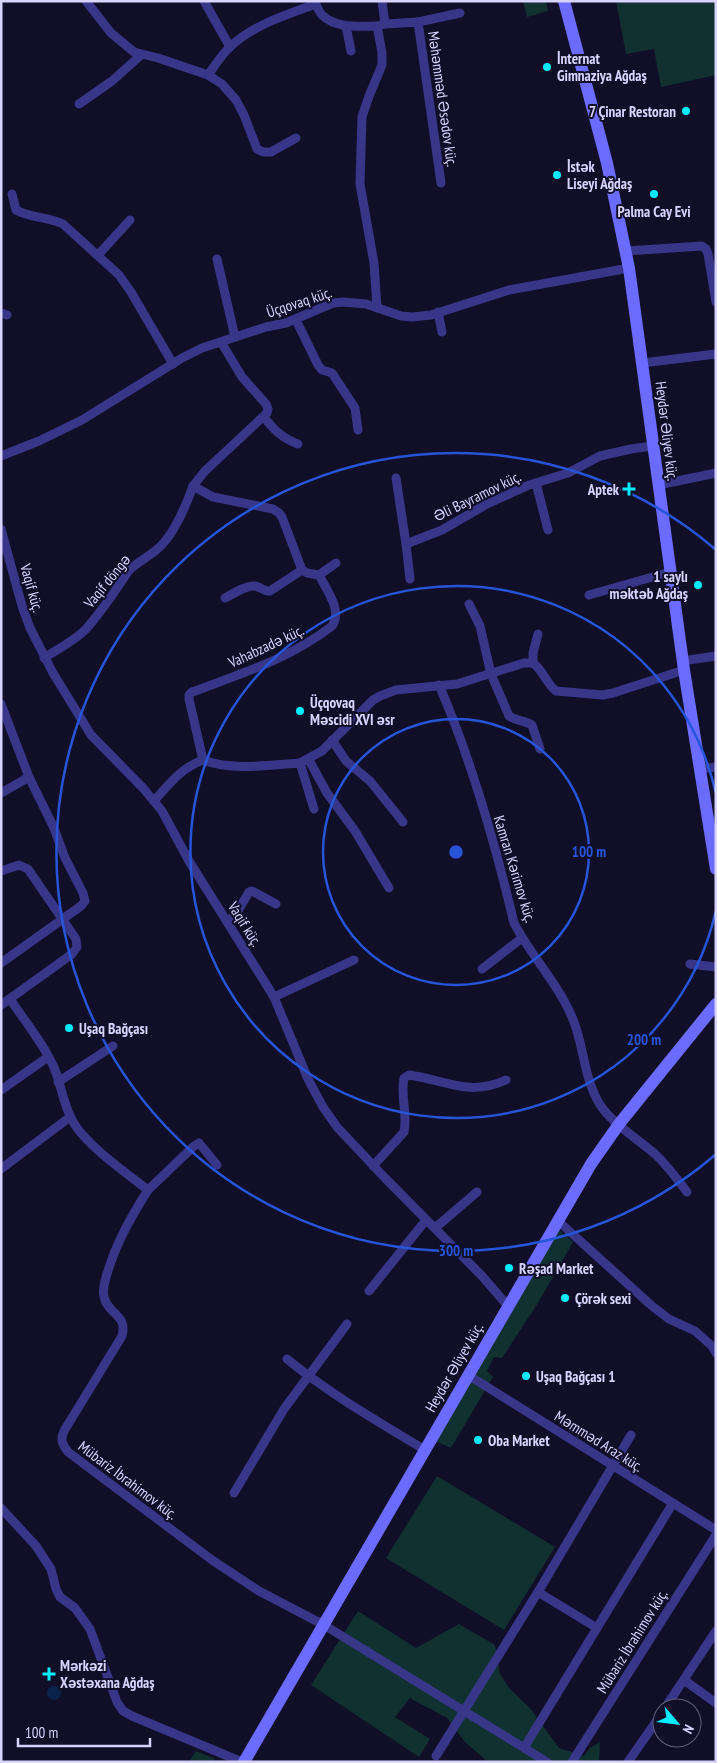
<svg xmlns="http://www.w3.org/2000/svg" width="717" height="1763" viewBox="0 0 717 1763" font-family="'PT Sans Narrow',sans-serif">
<rect width="100%" height="100%" fill="#110e27"/>
<g fill="#10312f">
<path d="M523 1H546L548 11 527 17Z"/>
<path d="M616 1H716V75L661 87 654 49 626 54Z"/>
<path d="M558 1229 573 1242 538 1303 502 1358 494 1357 487 1371 493 1377 451 1448 435 1441Z"/>
<path d="M437 1476 555 1547 504 1630 386 1558Z"/>
<path d="M358 1611 416 1648 459 1624 495 1645 500 1674 509 1688 530 1708 559 1748 584 1756 590 1748 600 1742 599 1762H488L465 1742 447 1718 410 1698 395 1717 430 1739 419 1757 311 1685Z"/>
<path d="M196 1751 215 1759 213 1762H189Z"/>
</g>
<circle fill="#09234b" cx="54" cy="1693" r="7"/>
<g fill="none" stroke-linecap="round" stroke-linejoin="round">
<g stroke="#373689" stroke-width="9">
<path d="M86 1 111 33 134 52 158 58 208 75 222 84 236 100 244 115 257 149 263 152H271L296 138"/>
<path d="M204 1 230 47"/>
<path d="M314 1C317 6 319 12 322 15 336 29 360 26 377 26"/>
<path d="M418 22 460 13"/>
<path d="M385 24 418 22 441 183"/>
<path d="M346 26 351 51"/>
<path d="M208 75C215 66 221 55 230 47 253 25 286 15 316 4"/>
<path d="M79 104 112 81 141 55"/>
<path d="M12 194 16 210C30 218 49 217 63 224L119 275 131 292 173 364"/>
<path d="M626 251 702 246 706 249 708 254 716 302"/>
<path d="M98 255 130 220"/>
<path d="M217 259 235 337"/>
<path d="M377 308 374 263 360 184 362 117 369 96 382 65V53L377 26 385 24 382 1"/>
<path d="M438 312 442 332"/>
<path d="M1 313 7 315"/>
<path d="M296 320 318 365 322 370 332 373 355 408 358 430"/>
<path d="M642 363 716 354"/>
<path d="M264 417C274 430 282 438 298 444"/>
<path d="M1 456 39 441 82 420 182 358 202 348 266 327 286 323 333 303 343 302 366 304 401 316 412 317 431 315 509 290 629 268"/>
<path d="M396 478 406 544 442 530 485 505 529 485 568 473 600 456 631 449 652 446"/>
<path d="M536 483 548 530"/>
<path d="M658 485 716 473"/>
<path d="M1 529 22 606 30 628 53 673 91 735 143 788 162 811 189 861 274 997 308 1079 323 1107 337 1127 385 1178 482 1276 508 1306"/>
<path d="M406 544 410 579"/>
<path d="M319 575 336 563"/>
<path d="M589 595 670 572"/>
<path d="M225 598C233 594 246 585 255 586 261 587 264 592 270 591L302 570"/>
<path d="M469 604 480 626 491 674 509 716C516 721 524 720 532 725L540 749"/>
<path d="M44 658C58 649 72 642 84 631 101 613 115 591 129 570 137 563 146 558 155 551 172 539 186 506 193 486"/>
<path d="M682 661 716 656"/>
<path d="M533 663V653L538 634"/>
<path d="M439 685C472 761 495 843 514 923 531 956 557 982 572 1017 584 1044 583 1076 599 1103 609 1121 639 1140 655 1154 667 1165 677 1179 687 1192"/>
<path d="M1 704 29 777 54 828 65 858 83 893 85 901 81 906 1 963"/>
<path d="M332 740 346 761 370 781 403 822"/>
<path d="M203 760 189 699V695L192 692C241 674 291 658 332 626 343 611 326 589 319 575L307 573 302 570 282 517 279 513 273 509 213 497 193 486 205 471 267 413 268 409 266 404 242 377 221 342"/>
<path d="M309 760 327 793 355 831 389 888"/>
<path d="M300 763 314 809"/>
<path d="M699 769 716 767"/>
<path d="M1 793 29 777"/>
<path d="M154 801C169 784 181 768 203 760 232 771 269 765 300 763L322 751 373 700 380 696 396 690 457 684 524 663H533C543 670 546 683 556 691L603 695 613 693 684 670"/>
<path d="M1 871 19 865 28 869 76 939 77 947 72 954 1 1005"/>
<path d="M227 922 236 914 249 892 252 891 276 904"/>
<path d="M690 964 716 967"/>
<path d="M482 969 522 938"/>
<path d="M274 997 354 960"/>
<path d="M10 999C24 1020 46 1047 55 1070 63 1091 65 1115 81 1133 100 1155 125 1172 148 1190 131 1217 116 1243 107 1274 105 1281 102 1289 104 1297 108 1315 128 1314 122 1336L64 1431C60 1440 62 1444 68 1452L212 1560 259 1591 324 1625 547 1762"/>
<path d="M58 1082 113 1046"/>
<path d="M1 1090 48 1057"/>
<path d="M373 1166 404 1132C408 1114 400 1096 404 1078L409 1075C445 1080 469 1097 506 1080"/>
<path d="M1 1169 70 1117"/>
<path d="M148 1190 194 1146 199 1143 217 1165"/>
<path d="M557 1220 652 1306 669 1319 695 1331 712 1346 716 1353"/>
<path d="M435 1228 477 1192"/>
<path d="M369 1291 426 1220"/>
<path d="M287 1359C330 1394 377 1421 425 1450"/>
<path d="M468 1375 716 1530"/>
<path d="M234 1493 284 1409 347 1324"/>
<path d="M1 1508 36 1546 51 1569 56 1589 60 1597 75 1608 90 1629 117 1702 123 1711 132 1716 242 1762"/>
<path d="M538 1592 597 1628"/>
<path d="M684 1680 716 1703"/>
<path d="M665 1708 716 1631"/>
<path d="M524 1748 673 1503"/>
<path d="M436 1756 538 1592 631 1435"/>
<path d="M572 1762 716 1535"/>
<path d="M628 1762 662 1713"/>
</g>
<g stroke="#6b6bff" stroke-width="12">
<path d="M564 1 607 163 629 268 684 670 716 869"/>
<path d="M244 1762 591 1164 619 1124 716 1004"/>
</g>
</g>
<g fill="none" stroke="#2655da" stroke-width="2.5">
<circle cx="456" cy="852" r="133"/>
<path d="M716 910A266 266 0 1 1 716 794"/>
<path d="M715 1155A399 399 0 1 1 715 549"/>
</g>
<g fill="#00ecff" stroke="#110e27" stroke-width="2">
<circle cx="547" cy="67" r="5"/>
<circle cx="686" cy="111" r="5"/>
<circle cx="557" cy="175" r="5"/>
<circle cx="654" cy="194" r="5"/>
<path d="M626.5 481.5h5v5h5v5h-5v5h-5v-5h-5v-5h5z"/>
<circle cx="698" cy="585" r="5"/>
<circle cx="300" cy="711" r="5"/>
<circle cx="69" cy="1028" r="5"/>
<circle cx="509" cy="1268" r="5"/>
<circle cx="565" cy="1298" r="5"/>
<circle cx="526" cy="1376" r="5"/>
<circle cx="478" cy="1440" r="5"/>
<path d="M46.5 1666.5h5v5h5v5h-5v5h-5v-5h-5v-5h5z"/>
</g>
<g text-anchor="middle" dominant-baseline="central" stroke-width="4" stroke-linejoin="round" paint-order="stroke">
<g font-size="15" font-weight="bold" fill="#d8d4ff" stroke="#110e27" text-anchor="start">
<text x="557" y="58">İnternat<tspan x="557" dy="17">Gimnaziya Ağdaş</tspan></text>
<text x="676" y="111" text-anchor="end">7 Çinar Restoran</text>
<text x="567" y="166">İstək<tspan x="567" dy="17">Liseyi Ağdaş</tspan></text>
<text x="654" y="211" text-anchor="middle">Palma Cay Evi</text>
<text x="619" y="489" text-anchor="end">Aptek</text>
<text x="688" y="576" text-anchor="end">1 saylı<tspan x="688" dy="17">məktəb Ağdaş</tspan></text>
<text x="310" y="702">Üçqovaq<tspan x="310" dy="17">Məscidi XVI əsr</tspan></text>
<text x="79" y="1028">Uşaq Bağçası</text>
<text x="519" y="1268">Rəşad Market</text>
<text x="575" y="1298">Çörək sexi</text>
<text x="536" y="1376">Uşaq Bağçası 1</text>
<text x="488" y="1440">Oba Market</text>
<text x="60" y="1665">Mərkəzi<tspan x="60" dy="17">Xəstəxana Ağdaş</tspan></text>
</g>
<g font-size="15" fill="#d8d4ff" stroke="#110e27">
<text transform="translate(443 99) rotate(82)">Məhəmməd Əsədov küç.</text>
<text transform="translate(299 302) rotate(-18)">Üçqovaq küç.</text>
<text transform="translate(667 431) rotate(83)">Heydər Əliyev küç.</text>
<text transform="translate(477 496) rotate(-26)">Əli Bayramov küç.</text>
<text transform="translate(107 581) rotate(-51)">Vaqif döngə</text>
<text transform="translate(32 588) rotate(74)">Vaqif küç.</text>
<text transform="translate(266 646) rotate(-25)">Vahabzadə küç.</text>
<text transform="translate(515 869) rotate(73)">Kamran Kərimov küç.</text>
<text transform="translate(245 924) rotate(58)">Vaqif küç.</text>
<text transform="translate(454 1367) rotate(-60)">Heydər Əliyev küç.</text>
<text transform="translate(599 1441) rotate(32)">Məmməd Araz küç.</text>
<text transform="translate(128 1480) rotate(37)">Mübariz İbrahimov küç.</text>
<text transform="translate(632 1641) rotate(-58)">Mübariz İbrahimov küç.</text>
</g>
</g>
<circle cx="456" cy="852" r="8" fill="#2655da" stroke="#110e27" stroke-width="2.5"/>
<g font-size="15" text-anchor="middle" font-weight="bold" fill="#2655da" stroke="#110e27" stroke-width="4" stroke-linejoin="round" paint-order="stroke">
<text x="589" y="857">100 m</text>
<text x="644" y="1045">200 m</text>
<text x="456" y="1256">300 m</text>
</g>
<rect width="717" height="1763" fill="none" stroke="#d8d4ff" stroke-width="5"/>
<g transform="translate(677 1723) rotate(118)"><circle r="24" fill="#110e27" stroke="#615d7d"/>
<path d="M0-4L9 19L0 12L-9 19Z" fill="#00ecff"/>
<text y="-8" font-size="14" font-weight="bold" text-anchor="middle" fill="#d8d4ff">N</text>
</g>
<path d="M18 1738v8h132v-8" fill="none" stroke="#d8d4ff" stroke-width="2.5"/>
<text x="25" y="1738" font-size="15" fill="#d8d4ff" stroke="#110e27" stroke-width="4" paint-order="stroke">100 m</text>
</svg>
